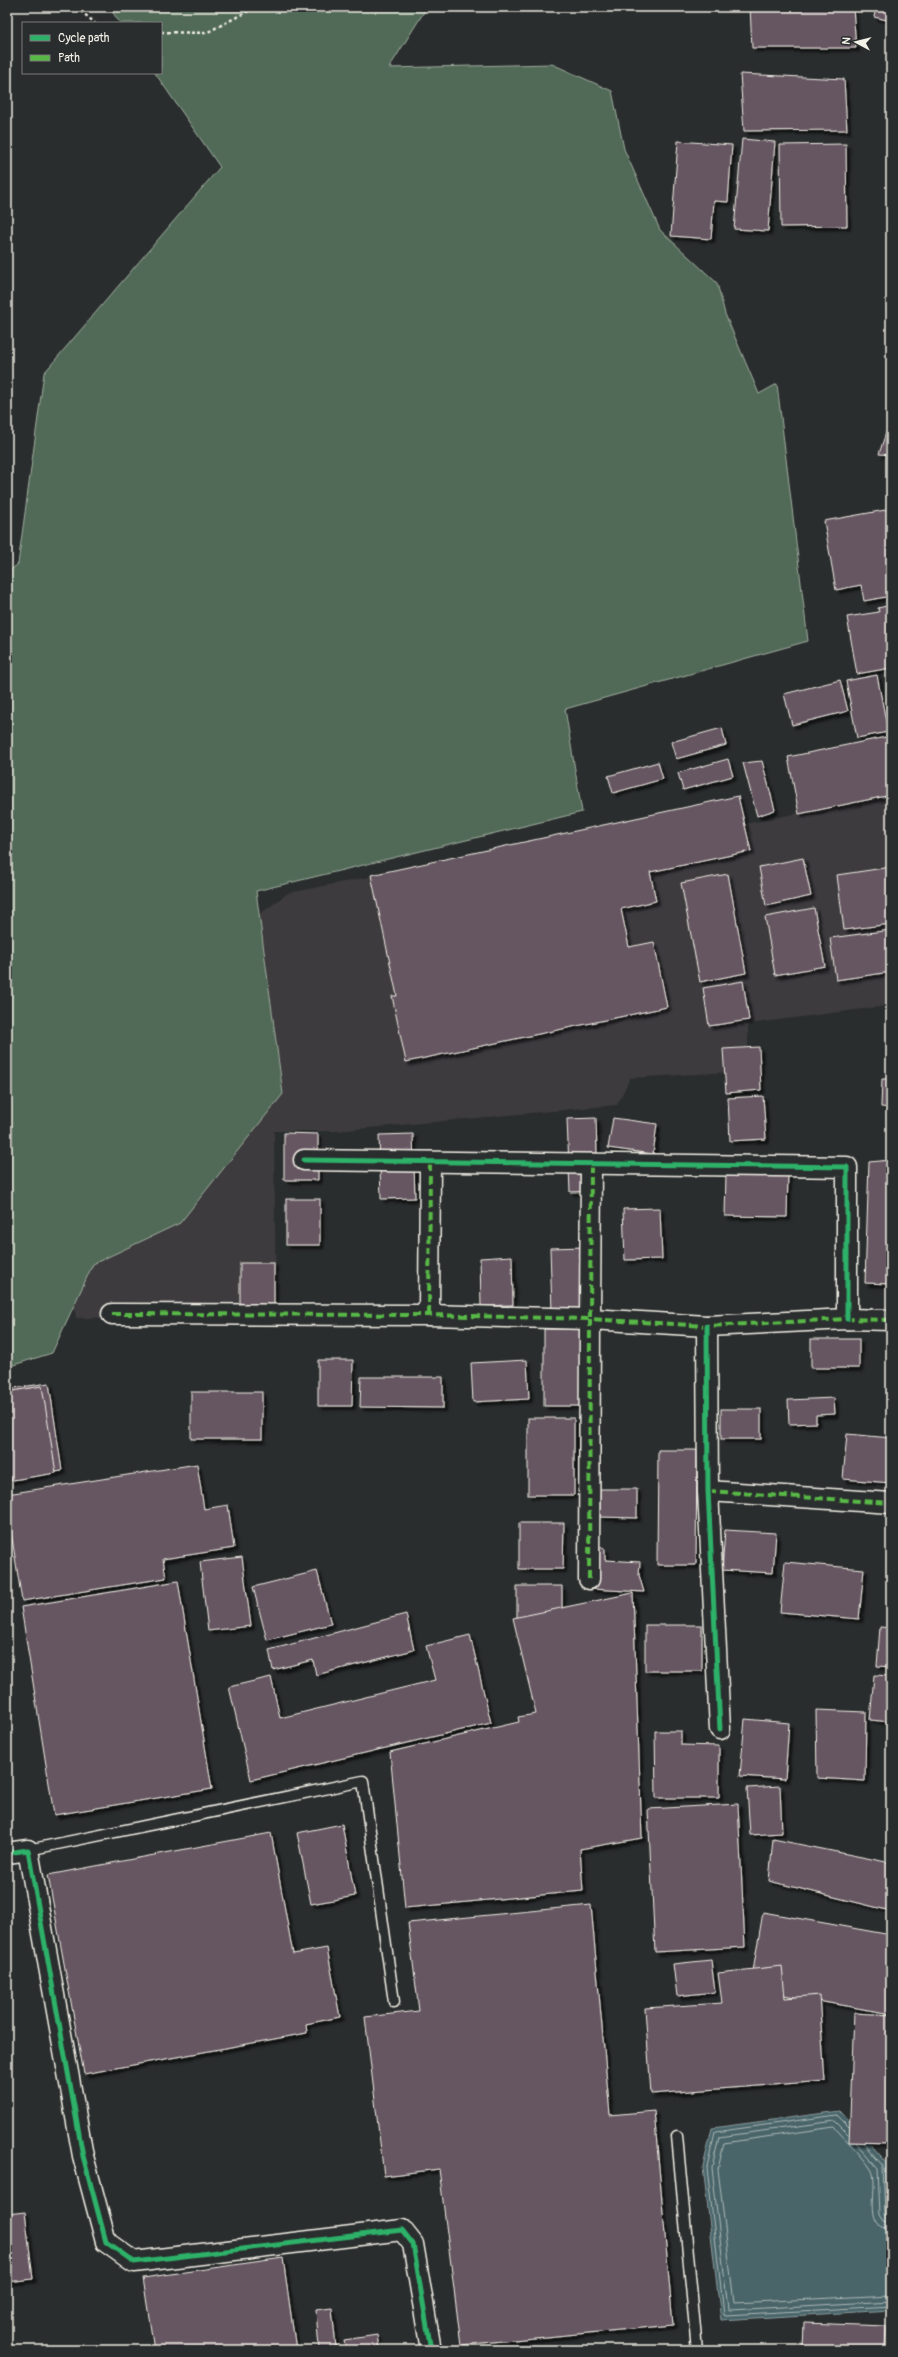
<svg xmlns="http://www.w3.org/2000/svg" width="898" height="2357" viewBox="0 0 898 2357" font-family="Pangolin,sans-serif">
<defs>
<filter id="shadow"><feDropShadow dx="3.5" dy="3.5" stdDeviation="1" flood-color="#0009"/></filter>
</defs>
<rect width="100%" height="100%" fill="#2a2d2e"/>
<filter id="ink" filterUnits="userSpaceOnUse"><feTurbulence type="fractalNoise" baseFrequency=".025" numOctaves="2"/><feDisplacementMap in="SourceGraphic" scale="8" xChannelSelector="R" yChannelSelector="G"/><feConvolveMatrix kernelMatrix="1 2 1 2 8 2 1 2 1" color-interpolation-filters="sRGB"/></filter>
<g filter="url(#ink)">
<path fill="#3c3a3e" d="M891 794V1008L886 1006 748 1024V1071L630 1078 617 1105 336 1131H274L276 1316 76 1318 61 1214 7 1128 77 1051 288 893 567 838 574 859Z"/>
<path fill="#516a58" stroke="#a2aea0" d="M109 7H427L389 68 552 64 612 91 624 149 660 230 717 283 725 314 759 394 777 384 808 641 565 709 582 812 256 891 283 1094 180 1223 93 1264 52 1353 7 1367V573L18 564 44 373 220 167 155 73H161V23H120Z"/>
<path fill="#48656b" stroke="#8d9d9d" d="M840 2111 887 2164 891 2310 721 2320 703 2167 712 2128Z"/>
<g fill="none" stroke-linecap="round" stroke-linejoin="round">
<g stroke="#afb9b6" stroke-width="1">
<path d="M849 2127 837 2115 715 2132 707 2168 724 2314 726 2315 891 2306"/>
<path d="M848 2134 835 2121 719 2137 712 2168 728 2309 730 2310 891 2301"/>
<path d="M856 2143 878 2168 880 2216 884 2222 891 2224"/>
<path d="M863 2143 883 2166 885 2215 891 2219"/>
<path d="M891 2230C860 2229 881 2184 871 2169 861 2154 846 2140 834 2127L724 2143 718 2169 734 2303 891 2295"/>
</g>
</g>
<g fill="#665762" stroke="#f4f1e8" filter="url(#shadow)">
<path d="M750 7H853L856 48H752Z"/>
<path d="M876 7H891V21L874 17Z"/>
<path d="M740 74 844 79 847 130 744 131Z"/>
<path d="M742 139 775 142 768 231 734 229Z"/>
<path d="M678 141 732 145 728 202 714 201 711 239 671 236Z"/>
<path d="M846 144 847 226 781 227 780 145Z"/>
<path d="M889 423H891V455L879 454Z"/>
<path d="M891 509V596L864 601 861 585 836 590 824 521Z"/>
<path d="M891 605V668L857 674 847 617 879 612 878 608Z"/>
<path d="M877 675 888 732 857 738 846 681Z"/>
<path d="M840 680 848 711 792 725 784 694Z"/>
<path d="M722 728 726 745 676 759 671 742Z"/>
<path d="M891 736V795L799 814 788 757Z"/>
<path d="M728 759 733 776 683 790 678 773Z"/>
<path d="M762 761 775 810 757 816 743 763Z"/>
<path d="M658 762 663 779 613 793 608 776Z"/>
<path d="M738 796 751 851 650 872 656 901 621 909 629 947 654 942 667 1007 406 1062 392 996H397L371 875Z"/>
<path d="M803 858 811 896 766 906 759 867Z"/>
<path d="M891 867V924L844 930 837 875Z"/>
<path d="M728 874 746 973 700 982 681 883Z"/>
<path d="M814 908 825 966 775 975 765 917Z"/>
<path d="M891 930V972L836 980 830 938Z"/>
<path d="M743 981 749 1020 709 1026 703 988Z"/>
<path d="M759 1047 761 1090 726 1093 723 1049Z"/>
<path d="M882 1079H891V1108L881 1107Z"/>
<path d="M763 1096 766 1139 730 1141 728 1098Z"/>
<path d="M596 1118 598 1191 570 1192 567 1119Z"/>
<path d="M613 1118 657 1124 653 1154 608 1148Z"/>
<path d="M284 1133 318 1134V1180H284Z"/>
<path d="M413 1134 415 1198 381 1199 379 1135Z"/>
<path d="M891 1160V1284L865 1283 869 1162Z"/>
<path d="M788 1173 787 1217 725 1216 726 1174Z"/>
<rect x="286" y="1199" width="34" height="46"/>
<path d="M660 1208 662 1259 625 1260 623 1209Z"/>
<path d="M584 1247 586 1311 552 1312 550 1248Z"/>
<path d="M512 1256 513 1305 481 1306 480 1258Z"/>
<rect x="240" y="1263" width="34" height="46"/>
<rect x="544" y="1329" width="46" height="77"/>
<rect x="811" y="1339" width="48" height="29"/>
<path d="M318 1360H353L352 1406H318Z"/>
<path d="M527 1360 529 1399 473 1402 471 1363Z"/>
<path d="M361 1377H443V1408L360 1407Z"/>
<path d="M49 1383 62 1471 7 1479V1389Z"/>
<path d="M42 1386 56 1473 7 1481V1392Z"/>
<rect x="191" y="1392" width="71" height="47"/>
<path d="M834 1398 835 1414 816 1415V1423L789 1424 788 1400Z"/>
<rect x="721" y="1409" width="40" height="30"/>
<rect x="528" y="1418" width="46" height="77"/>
<path d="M847 1434 891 1438V1483L843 1479Z"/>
<path d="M658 1450H697L696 1565H657Z"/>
<path d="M197 1464 204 1509 228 1505 234 1548 163 1559 166 1578 22 1601 7 1507V1494Z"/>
<path d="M600 1489H637V1518L600 1517Z"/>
<path d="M519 1523H564L563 1569H519Z"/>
<path d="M725 1530 776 1533 773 1573 722 1570Z"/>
<path d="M597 1546 605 1549V1560L640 1562 639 1575 644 1592 591 1589 583 1574Z"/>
<path d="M242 1557 251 1626 208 1631 200 1562Z"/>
<path d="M785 1562 864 1569 859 1619 780 1612Z"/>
<path d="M317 1571 331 1624 267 1640 253 1587Z"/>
<path d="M178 1581 212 1789 54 1815 21 1607Z"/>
<path d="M517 1586H562V1619L517 1618Z"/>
<path d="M633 1593 642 1838 580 1849 583 1891 405 1908 390 1752 519 1722 518 1717 536 1714 513 1618Z"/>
<path d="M406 1614 414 1650 316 1675 313 1660 273 1670 269 1650Z"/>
<rect x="645" y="1625" width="57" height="46"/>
<path d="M880 1627 891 1628V1667L877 1666Z"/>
<path d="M470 1635 491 1723 251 1780 229 1687 271 1677 280 1718 435 1680 426 1646Z"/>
<path d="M874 1675 891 1676V1722L870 1720Z"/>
<path d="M816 1710 866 1712 865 1781 817 1778Z"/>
<path d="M745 1719 789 1723 785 1779 740 1776Z"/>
<path d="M655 1731H681V1745L719 1746V1798H656Z"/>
<path d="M891 1752V1789L888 1788Z"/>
<path d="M780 1786 782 1833 750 1835 747 1788Z"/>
<path d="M738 1804 745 1947 655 1952 648 1809Z"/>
<path d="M342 1824 355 1896 311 1904 297 1833Z"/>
<path d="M271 1833 293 1954 327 1948 340 2017 306 2024 307 2033 84 2074 48 1875Z"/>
<path d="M773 1839 891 1863V1911L769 1881Z"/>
<path d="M591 1905 610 2115 654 2111 673 2325 461 2345 439 2169 384 2176 365 2017 419 2011 408 1923Z"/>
<path d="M763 1912 891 1935V2014L750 1989Z"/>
<path d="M711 1960 715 1992 677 1996 673 1964Z"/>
<path d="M782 1966 785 1998 819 1995 825 2081 651 2094 645 2008 722 2003 718 1973Z"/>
<path d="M854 2013 891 2015V2143L849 2142Z"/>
<path d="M25 2212 33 2279 7 2282V2214Z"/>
<path d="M283 2258 296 2350H154L143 2278Z"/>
<path d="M332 2308 336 2348 319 2349 316 2310Z"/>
<path d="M804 2323 886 2326 885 2350H803Z"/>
<path d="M377 2335 379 2348 346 2350 344 2340Z"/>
</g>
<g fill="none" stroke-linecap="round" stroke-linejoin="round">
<g stroke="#f4f1e8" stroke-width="13">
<g id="lane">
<path d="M28 1850 363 1781 394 2002"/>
<path d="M677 2136 697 2350"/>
</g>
</g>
<g stroke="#f4f1e8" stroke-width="23">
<g id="street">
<path d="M304 1160 847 1167V1319"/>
<path d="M112 1314 429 1315 590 1319 591 1164"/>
<path d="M429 1315 430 1162"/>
<path d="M707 1326 708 1491 720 1729"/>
<path d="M708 1491 891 1503"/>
<path d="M589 1579 590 1319 707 1326 847 1319 891 1320"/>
<path d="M7 1853 28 1850 83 2156 106 2242 134 2262 402 2230 413 2244 431 2350"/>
</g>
</g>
<g stroke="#f4f1e8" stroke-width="2.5" stroke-dasharray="3 3" stroke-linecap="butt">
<path d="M76 7 95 23"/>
<path d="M161 32 206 33 256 7"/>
</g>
<use href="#lane" stroke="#2a2d2e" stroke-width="10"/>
<use href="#street" stroke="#2a2d2e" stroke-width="20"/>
<g stroke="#58b947" stroke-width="4" stroke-dasharray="8 4" stroke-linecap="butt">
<path d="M112 1314 429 1315 590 1319 591 1164"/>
<path d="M429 1315 430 1162"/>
<path d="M708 1491 891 1503"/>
<path d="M589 1579 590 1319 707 1326 847 1319 891 1320"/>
</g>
<g stroke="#2a2d2e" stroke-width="8">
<g id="cycleway">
<path d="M304 1160 847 1167V1319"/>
<path d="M707 1326 708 1491 720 1729"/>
<path d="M7 1853 28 1850 83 2156 106 2242 134 2262 402 2230 413 2244 431 2350"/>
</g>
</g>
<use href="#cycleway" stroke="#2db169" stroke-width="5"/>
</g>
</g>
<rect width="898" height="2357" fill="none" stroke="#2a2d2e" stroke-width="24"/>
<rect x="12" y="12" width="874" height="2333" fill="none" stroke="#f4f1e8" stroke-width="1.5" filter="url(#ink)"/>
<rect x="22" y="22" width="140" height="52" fill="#2a2d2e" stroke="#7b7b78"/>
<rect x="30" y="35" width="20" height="6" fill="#2db169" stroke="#7b7b78"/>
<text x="58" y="42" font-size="12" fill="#f4f1e8">Cycle path</text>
<rect x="30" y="55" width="20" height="6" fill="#58b947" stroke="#7b7b78"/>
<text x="58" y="62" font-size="12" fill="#f4f1e8">Path</text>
<g transform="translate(856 42) rotate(277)" stroke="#2a2d2e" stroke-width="3" paint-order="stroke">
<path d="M0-3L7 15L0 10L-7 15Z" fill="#f4f1e8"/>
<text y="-6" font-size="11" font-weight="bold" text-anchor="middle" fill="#f4f1e8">N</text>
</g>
</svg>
